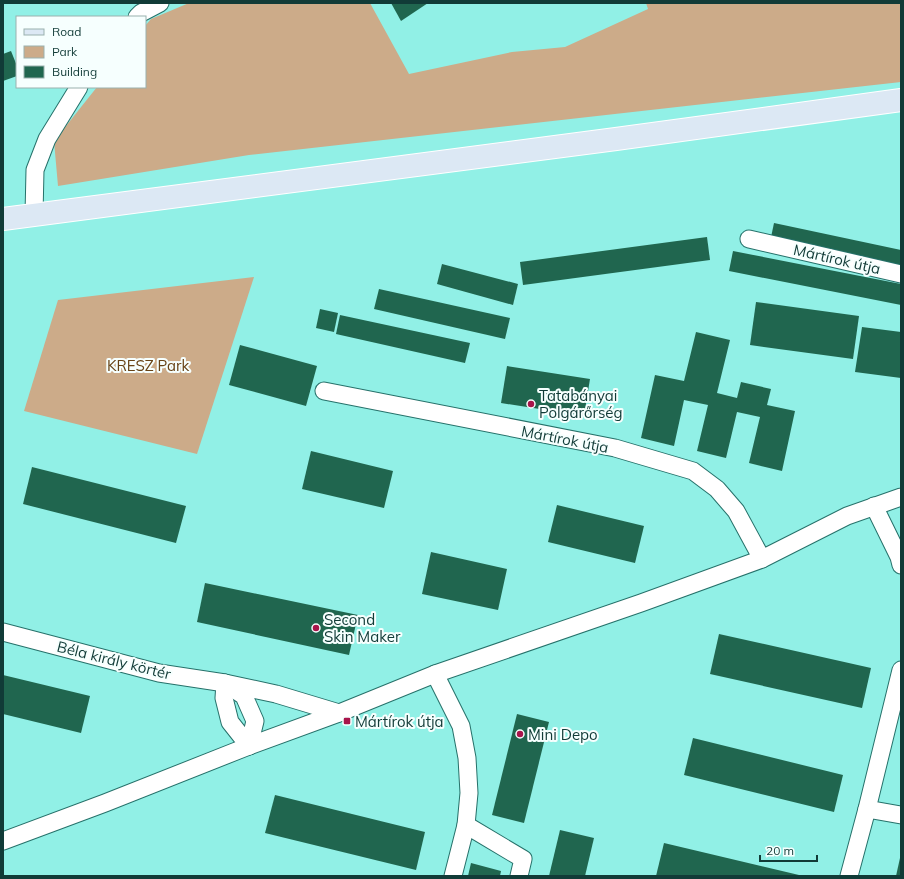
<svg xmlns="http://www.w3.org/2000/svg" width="904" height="879" viewBox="0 0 904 879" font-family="Mulish,sans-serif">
<rect width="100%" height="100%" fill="#91f0e6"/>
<g fill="#ccab89">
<path d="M189 3H370L409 74 512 52 565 47 648 9 646 3H901V82L249 155 58 186 54 141 97 87H145V26L151 19Z"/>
<path d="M254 277 197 454 24 411 58 300Z"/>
</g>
<g fill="#20664f">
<path d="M391 3H428L401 21Z"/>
<path d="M11 51 17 66V76L3 81V54Z"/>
<path d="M774 223 901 250V269L770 242Z"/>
<path d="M707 237 710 260 523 285 520 262Z"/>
<path d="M733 251 901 284V305L729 271Z"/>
<path d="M442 264 518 284 513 305 437 284Z"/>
<path d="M379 289 510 318 505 339 374 309Z"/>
<path d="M756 302 859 316 853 359 750 345Z"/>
<path d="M320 309 338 313 334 332 316 328Z"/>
<path d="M340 315 470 343 465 363 336 334Z"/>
<path d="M862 327 901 332V378L855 372Z"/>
<path d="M696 332 730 340 717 393 737 398 741 382 771 389 767 405 795 411 782 471 749 463 760 417 737 412 726 458 697 451 708 405 684 400 674 446 641 438 655 375 684 381Z"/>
<path d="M240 345 317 366 306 406 229 385Z"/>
<path d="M507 366 590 379 584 416 501 403Z"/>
<path d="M311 451 393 471 384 508 302 489Z"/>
<path d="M32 467 186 506 176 543 23 504Z"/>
<path d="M557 505 644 526 635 563 548 542Z"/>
<path d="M431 552 507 569 498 610 422 594Z"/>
<path d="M205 583 358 615 349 655 197 622Z"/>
<path d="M719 634 871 668 862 708 710 674Z"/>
<path d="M3 675 90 696 81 733 3 714Z"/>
<path d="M517 714 549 722 524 823 492 815Z"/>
<path d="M693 738 843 775 834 812 684 775Z"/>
<path d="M275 795 425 832 416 870 265 833Z"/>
<path d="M560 830 594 838 585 876H549Z"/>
<path d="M664 843 799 875V876H656Z"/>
<path d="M900 858 901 876H896Z"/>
<path d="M471 863 501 871 500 876H468Z"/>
</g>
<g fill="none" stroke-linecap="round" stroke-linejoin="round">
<g stroke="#26716a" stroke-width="19">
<g id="street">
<path d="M137 17 141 13 160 3"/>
<path d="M34 215 35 170 47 139 79 87"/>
<path d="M749 239 901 274"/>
<path d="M324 391 615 448 693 471 717 489 736 511 762 559"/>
<path d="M874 506 899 557 901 565"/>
<path d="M3 632 159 673 225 683 276 694 339 713"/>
<path d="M435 674 461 726 467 758 469 793 466 825 453 876"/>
<path d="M225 683 224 698 230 722 249 746"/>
<path d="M229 686 244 696 255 721 249 746"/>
<path d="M867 809 901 815"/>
<path d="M466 825 523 859 519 876"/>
<path d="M3 841 105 803 249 746 339 713 435 674 641 603 762 559 847 516 901 497"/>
<path d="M849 876 867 809 901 670"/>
</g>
</g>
<g stroke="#fff" stroke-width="24">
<path id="primary" d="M3 219 616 139 901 100"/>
</g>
<use href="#street" stroke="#fff" stroke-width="17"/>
<use href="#primary" stroke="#dce8f4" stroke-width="22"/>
</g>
<g fill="#a8144b" stroke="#f6fffe" stroke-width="1.5">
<circle cx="531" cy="404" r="4"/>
<circle cx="316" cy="628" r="4"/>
<rect x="343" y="717" width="8" height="8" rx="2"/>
<circle cx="520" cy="734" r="4"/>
</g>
<g text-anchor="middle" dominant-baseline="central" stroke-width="4" stroke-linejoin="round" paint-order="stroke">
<g font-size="15" fill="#113b37" stroke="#f6fffe">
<text transform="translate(837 259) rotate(13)">Mártírok útja</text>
<text transform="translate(565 439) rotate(11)">Mártírok útja</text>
<text transform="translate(114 660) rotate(14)">Béla király körtér</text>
</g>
<g font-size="15" fill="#674215" stroke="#f6fffe">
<text x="148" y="365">KRESZ Park</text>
</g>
<g font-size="15" fill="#113b37" stroke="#f6fffe" text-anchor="start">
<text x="539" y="395">Tatabányai<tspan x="539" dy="17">Polgárőrség</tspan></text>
<text x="324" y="619">Second<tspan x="324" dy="17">Skin Maker</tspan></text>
<text x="355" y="721">Mártírok útja</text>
<text x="528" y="734">Mini Depo</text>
</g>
</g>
<rect width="904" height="879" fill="none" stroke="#113b37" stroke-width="8"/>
<rect x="16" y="16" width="130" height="72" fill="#f6fffe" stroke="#9ab1ae"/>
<rect x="24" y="29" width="20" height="6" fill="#dce8f4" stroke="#9ab1ae"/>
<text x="52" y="36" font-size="12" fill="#113b37">Road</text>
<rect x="24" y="46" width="20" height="12" fill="#ccab89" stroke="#9ab1ae"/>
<text x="52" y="56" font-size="12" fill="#113b37">Park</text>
<rect x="24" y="66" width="20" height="12" fill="#20664f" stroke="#9ab1ae"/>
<text x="52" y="76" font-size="12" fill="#113b37">Building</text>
<path d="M760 855v6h57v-6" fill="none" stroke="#113b37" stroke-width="2"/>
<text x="766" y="855" font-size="12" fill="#113b37" stroke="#f6fffe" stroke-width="3" paint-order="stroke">20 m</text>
</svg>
